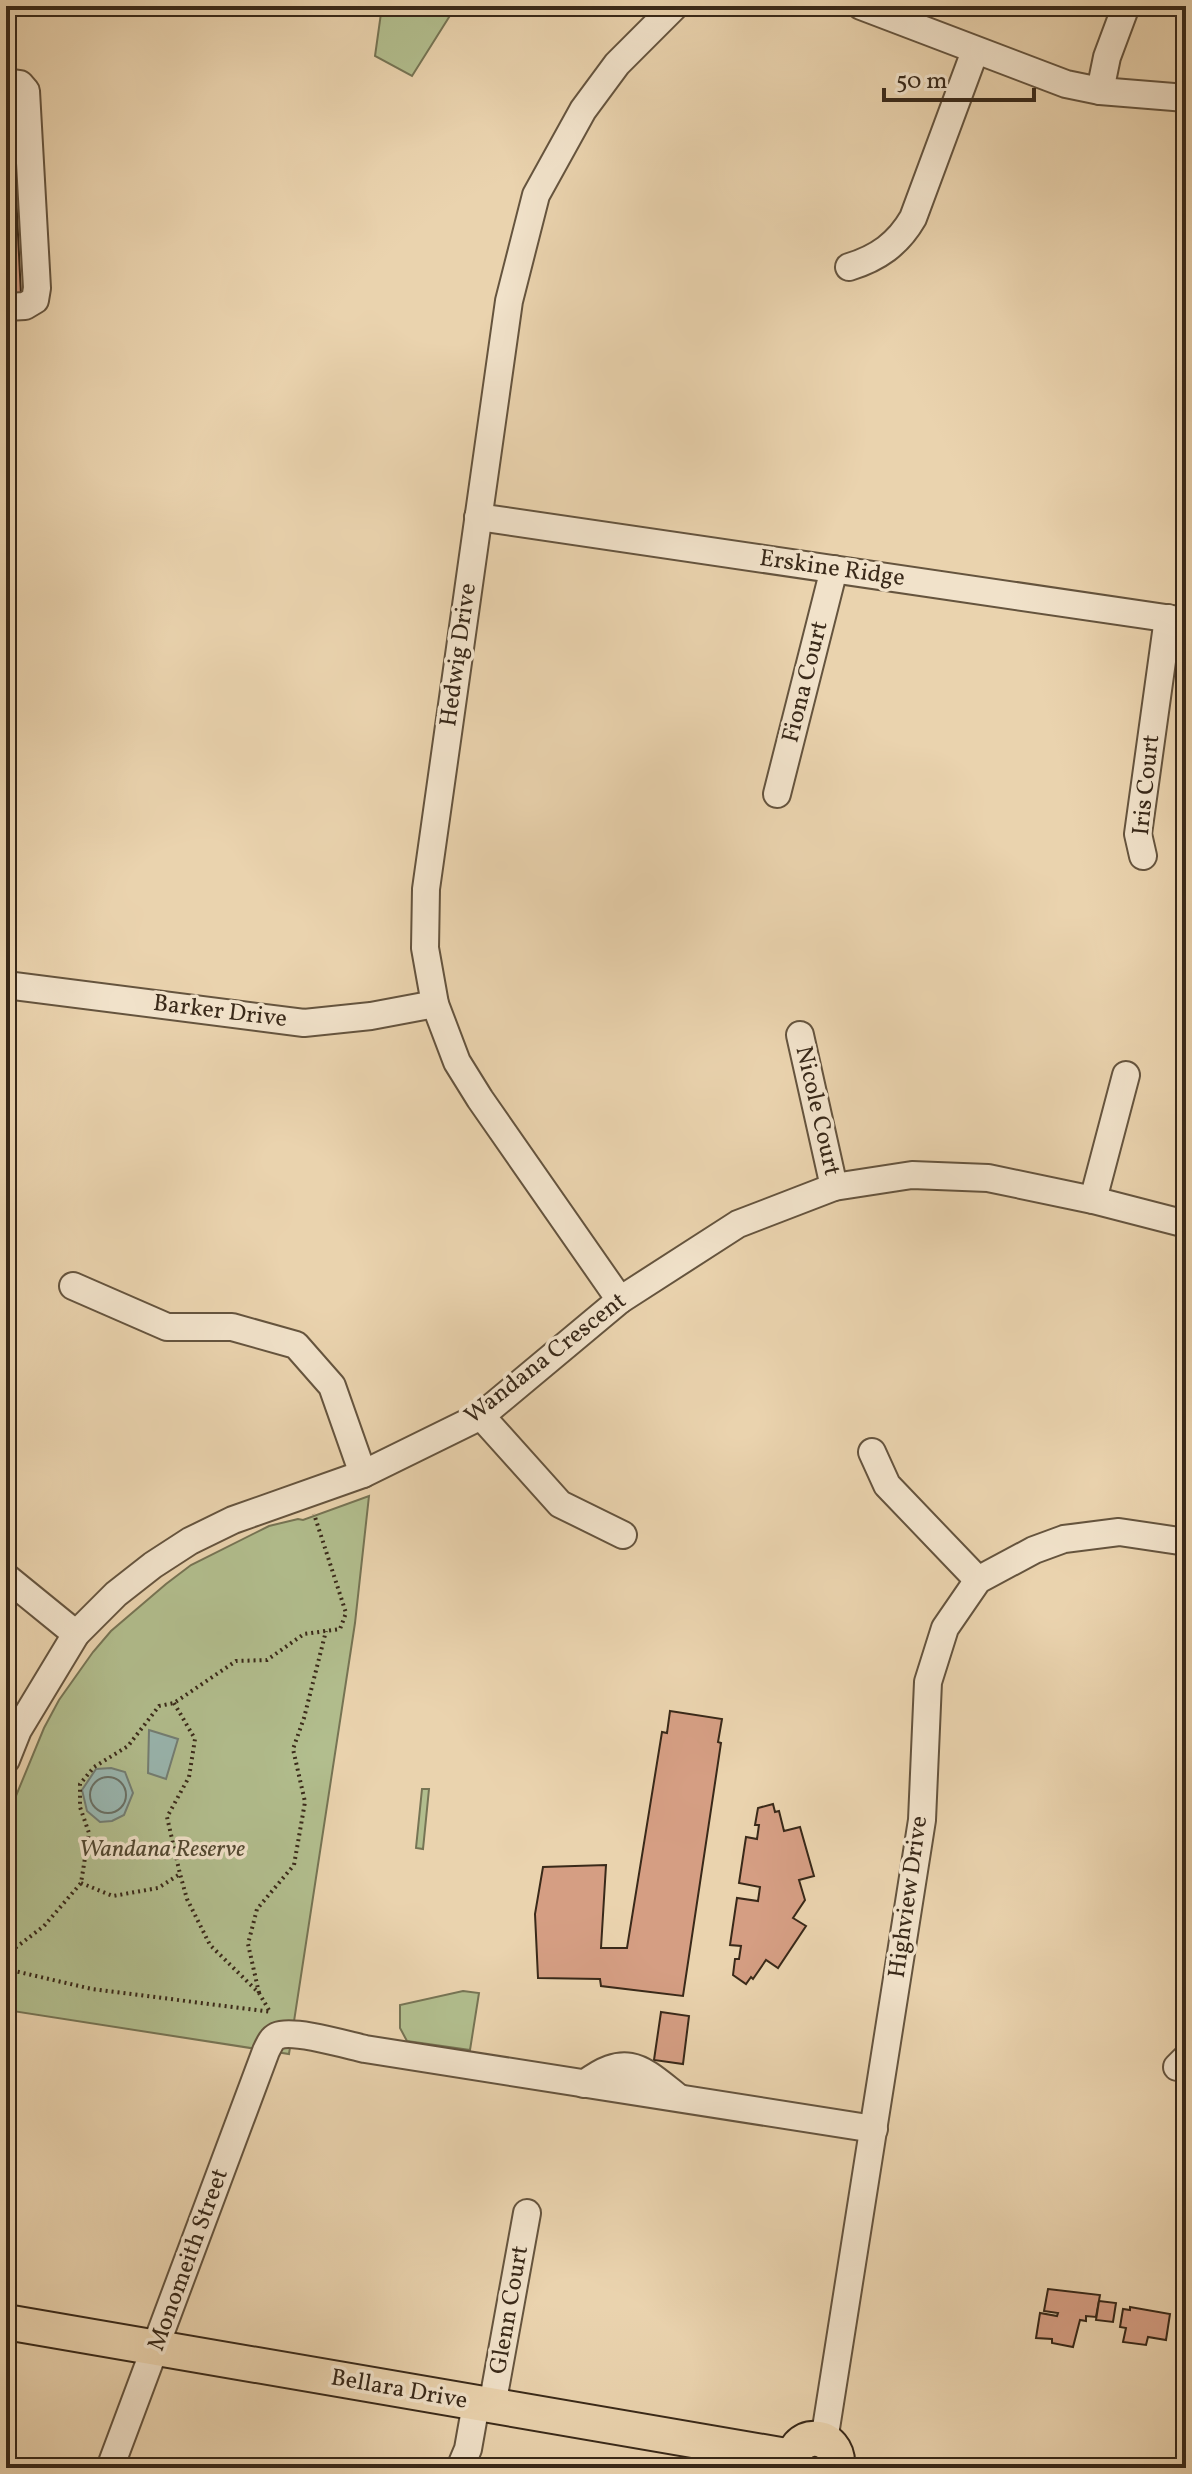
<svg xmlns="http://www.w3.org/2000/svg" width="1192" height="2474" viewBox="0 0 1192 2474" font-family="Vollkorn,serif">
<rect width="100%" height="100%" fill="#ead3ae"/>
<filter id="stains"><feTurbulence type="fractalNoise" baseFrequency=".0025" numOctaves="4"/><feColorMatrix values="0 0 0 0 .2 0 0 0 0 .09 0 0 0 0 .02 0 0 0 .5 -.17"/></filter>
<radialGradient id="worn" r=".72"><stop offset=".6" stop-color="#630" stop-opacity="0"/><stop offset="1" stop-color="#630" stop-opacity=".3"/></radialGradient>
<g fill="#b2be8e" stroke="#767454" stroke-width="2">
<path d="M382 6H456L412 76 375 56Z"/>
<path d="M369 1496 355 1623 289 2054 6 2010V1820L44 1728 59 1700 93 1652 111 1631 166 1584 191 1565 269 1526 298 1519 303 1520Z"/>
<path d="M422 1789H429L423 1849 416 1848Z"/>
<path d="M463 1991 479 1993 470 2050 407 2041 400 2028V2005Z"/>
</g>
<g fill="#99b7b1" stroke="#737e74" stroke-width="2">
<path d="M149 1730 178 1739 166 1779 148 1773Z"/>
<path d="M111 1768 125 1772 133 1793 124 1815 112 1821 100 1822 87 1811 82 1790 96 1769Z"/>
</g>
<g fill="none" stroke-linecap="round" stroke-linejoin="round">
<circle stroke="#697065" stroke-width="2" cx="108" cy="1795" r="18"/>
</g>
<g fill="#d59e83" stroke="#392919" stroke-width="2">
<path d="M6 92H11L21 295H6Z"/>
<path d="M670 1711 722 1719 718 1742 721 1743 683 1996 601 1986 600 1979 538 1978 535 1914 543 1867 606 1865 601 1948H627L662 1732 667 1733Z"/>
<path d="M773 1804 775 1812 779 1811 784 1831 800 1827 814 1876 799 1880 805 1900 793 1918 806 1926 778 1968 766 1960 753 1979 751 1977 746 1984 733 1975 735 1959H739L741 1946 730 1945 737 1898 758 1901 760 1887 739 1883 746 1837 757 1839 759 1825H755L758 1808Z"/>
<path d="M661 2012 689 2016 683 2064 654 2060Z"/>
<path d="M1048 2289 1100 2295 1096 2317 1086 2316V2321L1080 2320 1073 2347 1052 2343V2339L1036 2338 1040 2313 1057 2316 1058 2313 1044 2311Z"/>
<path d="M1099 2301 1116 2303 1113 2322 1096 2320Z"/>
<path d="M1130 2307 1170 2314 1166 2340 1148 2337 1146 2345 1123 2342 1126 2328 1120 2327 1123 2309 1130 2310Z"/>
</g>
<g fill="none" stroke-linecap="round" stroke-linejoin="round">
<g stroke="#65543e" stroke-width="30">
<g id="minor">
<path d="M861 6 1066 84 1100 91 1186 98"/>
<path d="M6 82 20 84 26 91 37 288 35 300 25 306 6 307"/>
<path d="M1100 91 1107 57 1126 6"/>
<path d="M849 267C878 258 898 244 913 218L975 51"/>
<path d="M478 517 1186 621"/>
<path d="M777 794 834 569"/>
<path d="M1143 856 1138 834 1168 618"/>
<path d="M6 985 304 1023 371 1016 435 1004"/>
<path d="M800 1035 834 1187"/>
<path d="M1093 1200 1126 1075"/>
<path d="M73 1286 167 1327H232L296 1345 332 1386 363 1474"/>
<path d="M620 1300 480 1099 457 1062 435 1004 425 948 426 889 509 301 536 195 583 110 617 64 675 6"/>
<path d="M481 1416 560 1504 623 1535"/>
<path d="M872 1452 887 1485 978 1580"/>
<path d="M6 1577 76 1634"/>
<path d="M6 1760 18 1730 76 1634 116 1594 153 1565 190 1541 233 1520 363 1474 481 1416 620 1300 738 1224 834 1187 912 1175 988 1178 1093 1200 1186 1224"/>
<path d="M1177 2067 1186 2058"/>
<path d="M584 2084C628 2051 642 2069 678 2097"/>
<path d="M492 2406 527 2213"/>
<path d="M824 2441 922 1820 928 1682 945 1628 978 1580 1034 1550 1064 1539 1119 1532 1186 1542"/>
<path d="M110 2468 266 2051C269 2045 271 2039 277 2036 293 2029 347 2045 365 2049L874 2129"/>
<path d="M460 2468 468 2449 476 2404"/>
</g>
</g>
<g stroke="#392919" stroke-width="38">
<g id="major">
<path d="M6 2322 792 2457"/>
<path d="M792 2468C790 2428 841 2430 837 2468"/>
</g>
</g>
<g stroke="#392919" stroke-width="4" stroke-dasharray="2 4" stroke-linecap="butt">
<path d="M174 1703 195 1739 189 1777 167 1817 180 1874"/>
<path d="M81 1883 113 1896 158 1888 180 1874 187 1899 210 1945 259 1993 270 2012"/>
<path d="M6 1955 44 1926 81 1883 89 1833 80 1807V1784L94 1767 128 1746 159 1706 174 1703 236 1661 267 1660 304 1634 340 1629 346 1613 314 1514"/>
<path d="M6 1969 92 1989 272 2012"/>
<path d="M259 1993 248 1944 257 1909 294 1865 305 1802 293 1749 304 1718 326 1631"/>
</g>
<use href="#minor" stroke="#f1e2ca" stroke-width="26"/>
<use href="#major" stroke="#ead3ae" stroke-width="34"/>
</g>
<g text-anchor="middle" dominant-baseline="central" stroke-width="7" stroke-linejoin="round" paint-order="stroke">
<g font-size="24" fill="#392919" stroke="#f1e2ca">
<text transform="translate(832 569) rotate(8)">Erskine Ridge</text>
<text transform="translate(459 655) rotate(-82)">Hedwig Drive</text>
<text transform="translate(806 682) rotate(-76)">Fiona Court</text>
<text transform="translate(1147 785) rotate(-84)">Iris Court</text>
<text transform="translate(220 1012) rotate(7)">Barker Drive</text>
<text transform="translate(817 1111) rotate(77)">Nicole Court</text>
<text transform="translate(546 1359) rotate(-38)">Wandana Crescent</text>
<text transform="translate(909 1897) rotate(-82)">Highview Drive</text>
<text transform="translate(189 2260) rotate(-70)">Monomeith Street</text>
<text transform="translate(510 2310) rotate(-80)">Glenn Court</text>
<text transform="translate(399 2390) rotate(10)">Bellara Drive</text>
</g>
<g font-size="24" font-style="italic" fill="#514730" stroke="#f1e2ca">
<text x="162" y="1850">Wandana Reserve</text>
</g>
</g>
<rect width="1192" height="2474" fill="none" stroke="#ead3ae" stroke-width="32"/>
<rect x="8" y="8" width="1176" height="2458" fill="none" stroke="#392919" stroke-width="4"/>
<rect x="16" y="16" width="1160" height="2442" fill="none" stroke="#392919" stroke-width="2"/>
<path d="M884 88v12h150v-12" fill="none" stroke="#392919" stroke-width="4"/>
<text x="896" y="88" font-size="24" fill="#392919" stroke="#f1e2ca" stroke-width="6" paint-order="stroke">50 m</text>
<rect width="100%" height="100%" filter="url(#stains)"/>
<rect width="100%" height="100%" fill="url(#worn)"/>
</svg>
